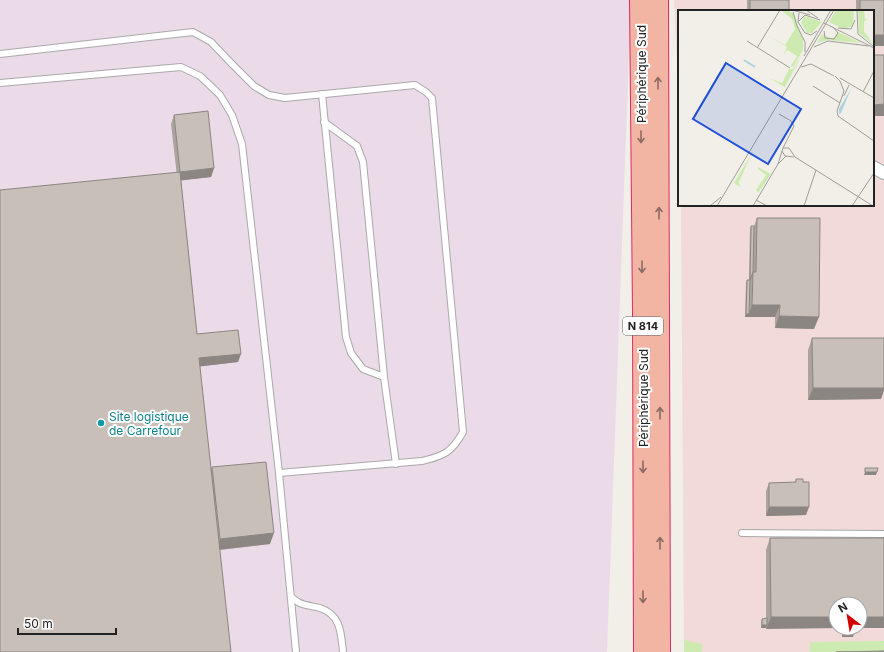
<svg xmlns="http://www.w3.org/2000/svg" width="884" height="652" viewBox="0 0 884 652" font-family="Inter,sans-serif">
<rect width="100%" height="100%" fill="#f2efe9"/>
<path fill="#f2dad9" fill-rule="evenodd" d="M674 0H884V652H684L681 205H873V11H679V114ZM836 604H860V628H836Z"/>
<path fill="#ebdbe8" d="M0 0H631L607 652H0Z"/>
<g fill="#cdebb0">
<path d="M684 640 702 644V652H684Z"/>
<path d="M884 641V652H810V642Z"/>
</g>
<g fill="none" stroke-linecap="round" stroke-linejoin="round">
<g stroke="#a9a9a9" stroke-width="8">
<g id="service">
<path d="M0 54 193 32 211 42 233 65 254 86 269 95 285 98 415 85 426 92 432 98 463 432C452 452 444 456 422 461L279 473"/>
<path d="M0 83 181 67 200 76 220 95 232 115 242 144 279 473 296 652"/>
<path d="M322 94 346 337 351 353 363 369 384 377 396 464"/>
<path d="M324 122 357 146 363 162 384 377"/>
<path d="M742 533 884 534"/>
<path d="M291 597C293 598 296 601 298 602 305 606 313 606 320 608 341 615 341 633 343 652"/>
</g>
</g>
<g stroke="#a9a9a9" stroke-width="14">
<path id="minor" d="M873 167 884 173"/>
</g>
<g stroke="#dc2a67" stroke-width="22">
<g id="trunk">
<path d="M640 0 643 313 644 652"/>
<path d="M658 0 660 652"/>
</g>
</g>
<use href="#service" stroke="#fff" stroke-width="6"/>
<use href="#minor" stroke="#fff" stroke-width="12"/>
<use href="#trunk" stroke="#f2b4a3" stroke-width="20"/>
</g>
<g fill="#aba49e" fill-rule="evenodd">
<rect x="747" y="0" width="42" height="11"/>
<path d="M856 0H884L873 11H856Z"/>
<path d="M174 115 214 168 211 177 181 180 197 334 238 362 200 366 211 469 212 467 270 544 220 550 171 124Z"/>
<path d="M757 218 814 329 775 328V317H745L746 283 747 280H749L750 229 751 226H754Z"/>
<path d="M812 338H884V390L881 399 808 400V350Z"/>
<path d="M796 479 803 482 806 515 766 516V491L769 483 795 482Z"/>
<path d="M770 538H884V628H854L853 637H842V628H761V622L762 619H766V550ZM836 604 860 628H836Z"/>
</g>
<g fill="#8b8681">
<rect x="873" y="35" width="11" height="11"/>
<path d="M884 104V116H873V105Z"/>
<path d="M214 168 211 177 177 181 180 172Z"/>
<path d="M752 305H780L775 317H745L746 314H749Z"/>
<path d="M779 316 819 317 814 329 775 328Z"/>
<path d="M241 354 238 362 196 367 199 358Z"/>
<path d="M813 388H884V390L881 399 808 400Z"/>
<path d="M865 472H877L876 475H864Z"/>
<path d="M769 507H809L806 515 766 516Z"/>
<path d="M274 533 270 544 216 550 220 539Z"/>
<path d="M771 617H836V628H842L766 629Z"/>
<path d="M860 617H884V628H843H860Z"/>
<path d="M762 625H767L766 628H761Z"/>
<path d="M843 634H854L853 637H842Z"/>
</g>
<g fill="#c7bfb8" stroke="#8b8681">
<rect x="750" y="0" width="39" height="11"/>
<path d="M860 0H884V35H873V11H860Z"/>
<path d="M873 55H884V104L873 105Z"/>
<path d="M208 111 214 168 180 172 174 115Z"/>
<path d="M180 172 197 334 238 330 241 354 199 358 231 652H0V190Z"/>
<path d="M757 218H820L819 317 779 316 780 305H752L753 272H756Z"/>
<path d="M751 226H754L753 272 750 280Z"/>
<path d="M747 280H750L749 314H746Z"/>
<path d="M812 338H884V388H813Z"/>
<path d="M266 462 274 533 220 539 212 467Z"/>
<path d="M865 468H878L877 472H865Z"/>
<path d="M796 479H803V482H809V507H769V483L796 482Z"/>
<path d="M770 538H884V617H860V604H836V617H771Z"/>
<path d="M767 618V625H762V619Z"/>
<rect x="843" y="628" width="11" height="6"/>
<path d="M884 651 878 652H836Z"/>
</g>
<defs><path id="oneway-shaft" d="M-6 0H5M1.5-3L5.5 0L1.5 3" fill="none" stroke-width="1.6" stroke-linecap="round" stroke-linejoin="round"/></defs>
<g stroke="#8a6b62">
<use href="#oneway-shaft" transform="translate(658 83) rotate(-90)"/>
<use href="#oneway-shaft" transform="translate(641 137) rotate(90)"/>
<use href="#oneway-shaft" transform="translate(659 213) rotate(-90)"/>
<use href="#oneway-shaft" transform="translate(642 267) rotate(90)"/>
<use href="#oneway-shaft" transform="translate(660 413) rotate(-90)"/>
<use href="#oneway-shaft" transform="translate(643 467) rotate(90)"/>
<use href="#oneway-shaft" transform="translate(660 543) rotate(-90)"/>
<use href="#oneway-shaft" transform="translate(643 597) rotate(90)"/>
</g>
<circle fill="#0f9aa8" stroke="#fff" stroke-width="1.5" cx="101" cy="423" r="4"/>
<g text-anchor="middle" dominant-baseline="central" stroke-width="4" stroke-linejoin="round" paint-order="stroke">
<rect fill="#fff" stroke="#646464" stroke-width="1" x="623" y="317" width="40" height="18" rx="3"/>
<g font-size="11" font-weight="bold" fill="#222">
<text x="643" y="326">N 814</text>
</g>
<g font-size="12" fill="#222" stroke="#fff">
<text transform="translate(641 74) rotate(-90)">Périphérique Sud</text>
<text transform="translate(643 398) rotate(-90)">Périphérique Sud</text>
</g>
<g font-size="12" fill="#0d838f" stroke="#fff" text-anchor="start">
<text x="109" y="416">Site logistique<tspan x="109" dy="14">de Carrefour</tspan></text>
</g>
</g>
<g transform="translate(678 10)">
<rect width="196" height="196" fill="#f2efe9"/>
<path d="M158 0H176L175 16 165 19 151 12ZM180 0H186L187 9 190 8 186 12V21L196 35 181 23ZM104 1H111L116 4 125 29V40L116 56 112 57 119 46 109 40 105 46 109 37 89 25 107 35 117 19 114 9ZM126 6 144 12 134 23H129L123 13ZM160 22 183 33 150 30 139 33 144 24 155 29ZM125 43 107 77 91 68 104 73 111 59H115ZM74 143 61 172 62 177 56 173ZM80 157 93 164 80 183 78 180 88 165 80 159Z" fill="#cdebb0"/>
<path d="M173 79 163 103 161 104V99Z" fill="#aad3df"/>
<path fill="none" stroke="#aad3df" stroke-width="2" d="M66 50 77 57"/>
<path fill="none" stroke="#9f9d99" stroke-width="1" d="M114 0 132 5M128 0 140 8M179 0 180 24 195 36M115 2 119 16 127 32V42M121 3 120 12 127 23 133 25 139 21M121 11 127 5 142 10M146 13 196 38M160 18 173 19 177 10M146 21 147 28 156 29 160 23 155 17M69 31 112 58M136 37 150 31 191 36M79 38 102 0M126 46 153 0M123 57 133 54 156 66M157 66 162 71 166 81 159 101 160 106 196 131M162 68 196 88M135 76 162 93M185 82 196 61M166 86 171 75M101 104 113 111 116 116 105 138M104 141 107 146 116 147M100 154 105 138H111L117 147 195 196M78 190 89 196M32 196 43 187M39 196 156 0M75 196 100 154 108 146M126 196 138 160M174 196 196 163"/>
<path fill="#1d4ed8" fill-opacity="0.15" stroke="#1d4ed8" stroke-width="2" d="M48 53 123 99 90 154 15 109Z"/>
<rect width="196" height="196" fill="none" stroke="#222" stroke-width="2"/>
</g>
<g transform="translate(848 616) rotate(329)"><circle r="19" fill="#ffffff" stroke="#a7a7a7"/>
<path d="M0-3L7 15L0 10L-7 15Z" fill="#d40000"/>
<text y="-6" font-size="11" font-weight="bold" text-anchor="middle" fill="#222222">N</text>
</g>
<path d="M18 628v6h98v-6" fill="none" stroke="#222222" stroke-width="2"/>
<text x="24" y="628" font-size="12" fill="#222222" stroke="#ffffff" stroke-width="3" paint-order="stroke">50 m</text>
</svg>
